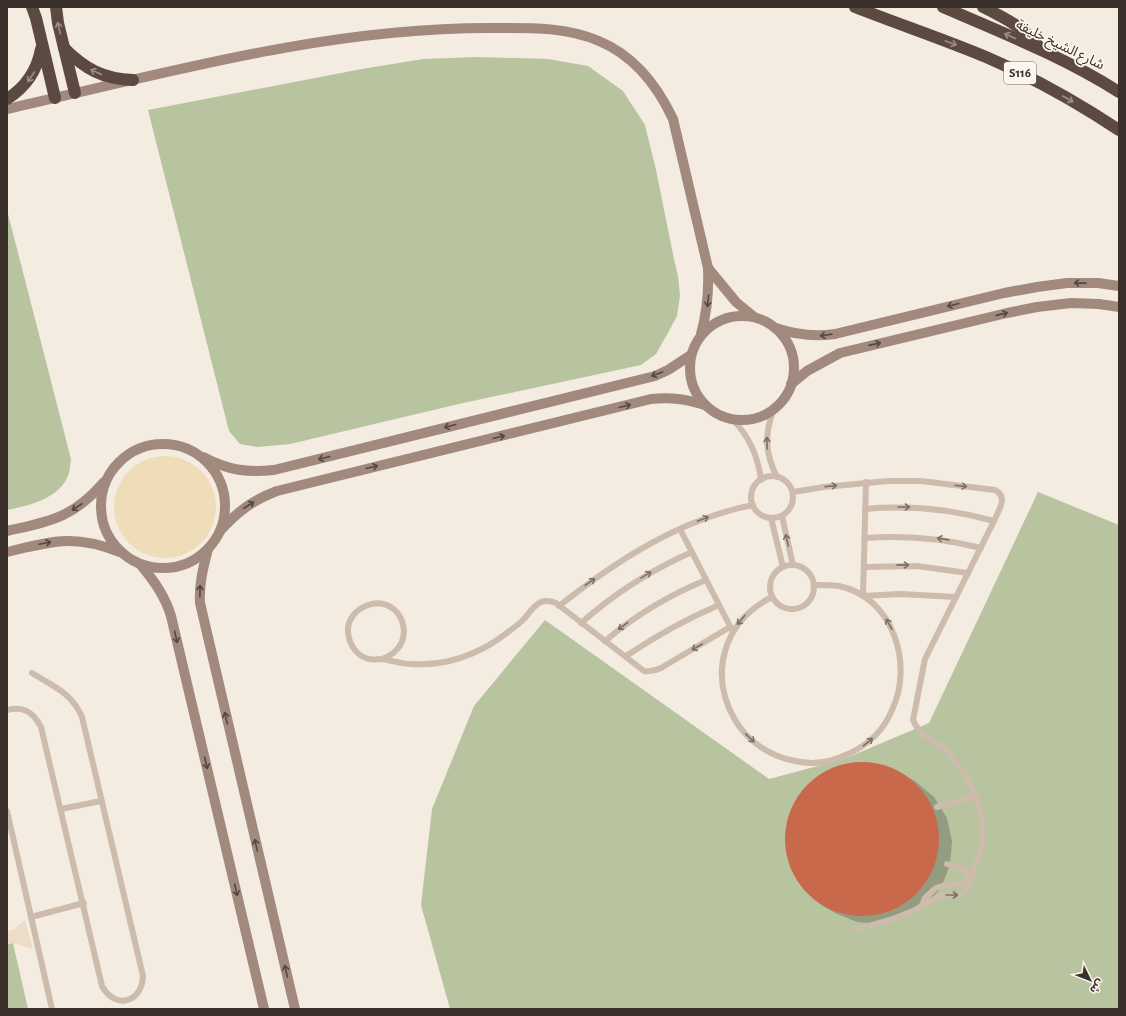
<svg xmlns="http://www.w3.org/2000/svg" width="1126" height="1016" viewBox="0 0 1126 1016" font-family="'Alegreya Sans','Noto Sans Arabic',sans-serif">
<rect width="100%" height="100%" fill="#f4ebe1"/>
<g fill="#b8c4a0">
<path d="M477 57 548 59 588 66 623 91 645 125 656 170 674 259 678 276 680 296 677 316 669 331 656 354 641 365 463 403 290 444 257 447 240 444 229 431 148 110 362 69 423 59Z"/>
<path d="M7 210 71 459C70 465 70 472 67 478 57 499 28 506 7 510Z"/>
<path d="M1038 492 1119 525V1009H450L421 905 432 809 474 706 545 620 769 779 844 759 929 723Z"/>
<path d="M13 943 28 1009H7V944Z"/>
</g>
<circle fill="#efdcb8" cx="165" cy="507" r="51"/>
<path fill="#ecdcc8" d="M25 920 33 949 13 943 7 944V931L13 930Z"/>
<path fill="#0003" d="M857 763 881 765 903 774 916 782 934 797 947 818 952 841 950 865 941 888 925 906 904 918 881 924 857 922 835 913 821 905 803 889 791 869 786 845 788 821 797 799 813 781 833 768Z"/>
<circle fill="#c8694b" cx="862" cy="839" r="77"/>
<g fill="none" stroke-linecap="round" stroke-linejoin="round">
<g stroke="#cdbbac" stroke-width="6">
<path d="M774 409C764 433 765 454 777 477"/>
<path d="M733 420C750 437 758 456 761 480"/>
<circle cx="772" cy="497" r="21"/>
<path d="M866 482 863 596 900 594 956 597"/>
<path d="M793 492 824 487 888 481H921L995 490C1009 497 998 511 994 521L925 659 913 720C919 735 932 739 943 748 951 755 957 763 963 772 978 794 986 822 981 849 979 858 973 868 972 875 971 881 971 886 966 892 960 898 948 893 940 896 931 900 922 906 913 911 895 919 875 925 855 929"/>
<path d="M865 509C910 505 951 509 994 521"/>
<path d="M782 516 793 565"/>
<path d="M771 518 783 567"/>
<path d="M680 529 732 630"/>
<path d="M865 538C905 535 942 538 981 548"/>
<circle cx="792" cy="587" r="22"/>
<path d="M864 567 917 566 968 573"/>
<path d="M772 597C724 621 708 673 735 720 748 742 770 756 795 761 813 765 832 762 848 754 868 745 884 730 892 710 914 664 893 597 839 586 831 585 823 585 815 585"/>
<path d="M559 606C616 561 680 519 753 505"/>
<path d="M581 623C615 593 651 570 692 552"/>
<path d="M605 641C636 615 669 595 706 580"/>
<path d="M626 656C656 636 686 619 719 605"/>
<path d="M382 659C422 645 401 593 368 605 356 609 347 620 348 632 349 645 357 656 369 659 373 660 377 659 381 659 391 660 401 664 411 664 443 666 474 656 500 638 508 632 517 626 524 619 529 613 534 605 541 602 546 600 551 601 556 603L644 671C651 672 655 671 661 668L730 627"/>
<path d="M7 710C24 706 33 712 41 727L102 986C115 1010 142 1003 143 976L82 717C72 693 53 686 32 673"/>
<path d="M937 807 976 796"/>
<path d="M61 809 101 801"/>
<path d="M7 811 52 1009"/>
<path d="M947 864 973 873"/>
<path d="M922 906 925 898 936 888 945 885 961 884 972 876"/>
<path d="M31 917 84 903"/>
</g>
<g stroke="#a18a7d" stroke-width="10">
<path d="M7 109C167 73 324 28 489 28 526 28 564 26 599 41 635 56 657 85 673 119L708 268C709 291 707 312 701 334"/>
<path d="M708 268 736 302 753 316"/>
<circle cx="742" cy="368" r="52"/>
<path d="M776 328C796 335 814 337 835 334L1004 293 1037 287 1067 283H1098L1119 286"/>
<path d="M791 384 807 371 840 353 1007 313 1037 307 1071 303 1099 304 1119 307"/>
<circle cx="163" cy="506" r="62"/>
<path d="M203 457C228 470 246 473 274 470L655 376 668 370 691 355"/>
<path d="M7 531C51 521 73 518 104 482"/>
<path d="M220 531C238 511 253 500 277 491L651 399C672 397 685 399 705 405"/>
<path d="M208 549C203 568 199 584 200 603L295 1009"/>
<path d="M7 552C53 541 74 534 120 552"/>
<path d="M141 565C154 581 165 596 171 616L264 1009"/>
</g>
<g stroke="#5c4a42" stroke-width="12">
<path d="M32 7 36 18 55 98"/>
<path d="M56 7 58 23 75 93"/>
<path d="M855 7C898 24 943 39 986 57 1032 77 1077 102 1119 130"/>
<path d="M943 7C1003 33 1064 57 1119 92"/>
<path d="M983 7C1005 18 1025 28 1040 48"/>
<path d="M64 48C85 69 103 79 133 80"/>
<path d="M7 99C26 87 37 71 41 49"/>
</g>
</g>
<defs><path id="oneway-shaft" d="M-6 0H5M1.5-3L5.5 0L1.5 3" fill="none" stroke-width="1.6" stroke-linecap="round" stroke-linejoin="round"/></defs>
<g stroke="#9c8e87">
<use href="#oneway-shaft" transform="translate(59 28) rotate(-103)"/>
<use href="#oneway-shaft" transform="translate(1010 36) rotate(-156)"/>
<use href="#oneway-shaft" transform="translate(951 43) rotate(20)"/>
<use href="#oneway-shaft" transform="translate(96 72) rotate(-155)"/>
<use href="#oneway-shaft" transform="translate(31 77) rotate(123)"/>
<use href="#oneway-shaft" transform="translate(1068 99) rotate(30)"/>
</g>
<g stroke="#544640">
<use href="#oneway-shaft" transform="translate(1080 283) rotate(-179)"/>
<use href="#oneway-shaft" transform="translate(708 301) rotate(96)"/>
<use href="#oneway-shaft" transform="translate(953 305) rotate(166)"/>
<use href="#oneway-shaft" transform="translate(1002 314) rotate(-13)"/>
<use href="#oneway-shaft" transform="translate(826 335) rotate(172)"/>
<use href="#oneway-shaft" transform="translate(875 344) rotate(-13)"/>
<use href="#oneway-shaft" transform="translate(657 374) rotate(160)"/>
<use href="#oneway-shaft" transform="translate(625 406) rotate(-14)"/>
<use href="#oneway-shaft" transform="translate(450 426) rotate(166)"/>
<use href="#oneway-shaft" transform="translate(499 437) rotate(-14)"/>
<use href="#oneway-shaft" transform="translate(324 458) rotate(166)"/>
<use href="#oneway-shaft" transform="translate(372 467) rotate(-14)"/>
<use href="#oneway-shaft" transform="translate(249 505) rotate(-33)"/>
<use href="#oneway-shaft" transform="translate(77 507) rotate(147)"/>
<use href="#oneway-shaft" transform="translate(45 543) rotate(-12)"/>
<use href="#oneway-shaft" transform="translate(200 591) rotate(-89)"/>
<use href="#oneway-shaft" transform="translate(176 637) rotate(77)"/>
<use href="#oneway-shaft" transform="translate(226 718) rotate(-103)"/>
<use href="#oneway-shaft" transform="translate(206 763) rotate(77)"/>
<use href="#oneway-shaft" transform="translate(256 845) rotate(-103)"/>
<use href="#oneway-shaft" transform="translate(236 890) rotate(77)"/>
<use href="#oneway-shaft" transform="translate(286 971) rotate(-103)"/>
</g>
<g stroke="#7d6f65">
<use href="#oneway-shaft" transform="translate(767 443) rotate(-92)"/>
<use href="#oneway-shaft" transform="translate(831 486) rotate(-7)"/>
<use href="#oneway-shaft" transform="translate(961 486) rotate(7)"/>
<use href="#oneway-shaft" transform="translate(904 507)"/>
<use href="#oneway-shaft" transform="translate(703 519) rotate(-22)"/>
<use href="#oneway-shaft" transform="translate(943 539) rotate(-172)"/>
<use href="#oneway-shaft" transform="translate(787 540) rotate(-103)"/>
<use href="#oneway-shaft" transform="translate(903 565) rotate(1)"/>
<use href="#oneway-shaft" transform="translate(646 575) rotate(-31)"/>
<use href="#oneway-shaft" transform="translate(590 582) rotate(-35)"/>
<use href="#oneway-shaft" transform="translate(741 620) rotate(130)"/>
<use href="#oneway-shaft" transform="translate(889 624) rotate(-119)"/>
<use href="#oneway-shaft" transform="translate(623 626) rotate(143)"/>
<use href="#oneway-shaft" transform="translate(697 647) rotate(150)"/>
<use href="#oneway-shaft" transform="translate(750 738) rotate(44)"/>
<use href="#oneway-shaft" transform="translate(868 742) rotate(-39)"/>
<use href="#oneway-shaft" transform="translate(952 895)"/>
</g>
<g text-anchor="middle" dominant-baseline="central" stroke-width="3.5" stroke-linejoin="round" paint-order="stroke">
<rect fill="#fbf5ee" stroke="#756b66" stroke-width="1" x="1004" y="62" width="32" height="22" rx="3"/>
<g font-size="13" font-weight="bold" fill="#3b302b">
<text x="1020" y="73">S116</text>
</g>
<g font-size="14" fill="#3b302b" stroke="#fbf5ee">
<text transform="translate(1060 45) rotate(26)">شارع الشيخ خليفة</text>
</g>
</g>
<rect width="1126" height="1016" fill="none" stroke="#3b302b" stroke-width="16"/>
<g transform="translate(1090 980) rotate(133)" stroke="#fbf5ee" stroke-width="3" paint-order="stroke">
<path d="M0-3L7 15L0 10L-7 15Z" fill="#3b302b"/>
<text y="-6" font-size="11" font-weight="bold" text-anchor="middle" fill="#3b302b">ش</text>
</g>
</svg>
